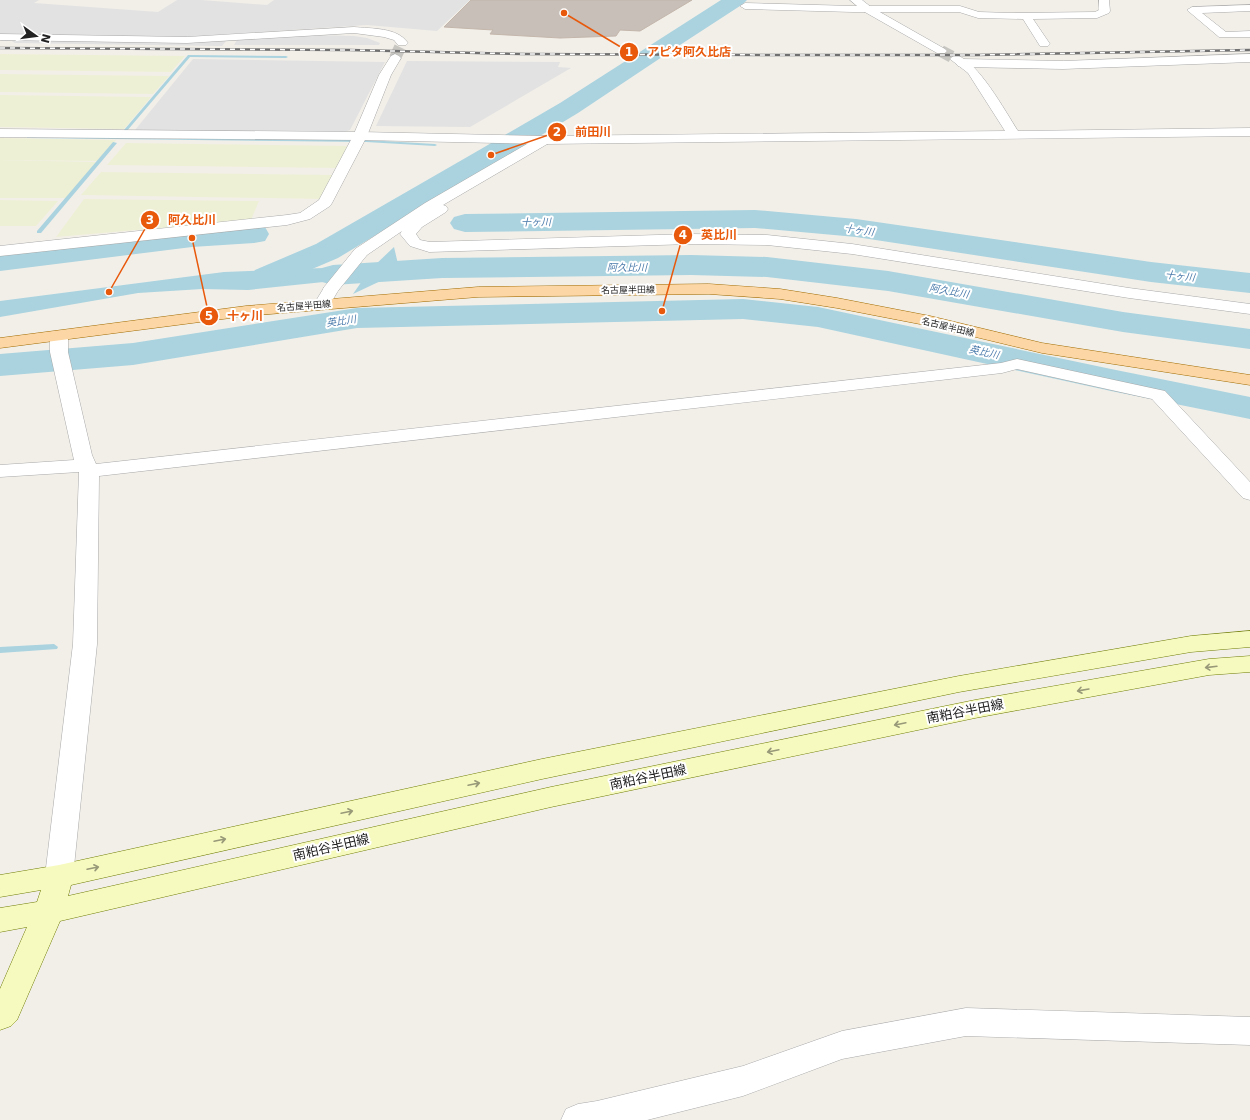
<svg xmlns="http://www.w3.org/2000/svg" width="1250" height="1120" viewBox="0 0 1250 1120" font-family="'DejaVu Sans','Noto Sans JP',sans-serif">
<rect width="100%" height="100%" fill="#f2efe9"/>
<g fill="#eef0d5">
<path d="M0 54 185 56 171 72 0 70Z"/>
<path d="M0 74 169 76 153 94 0 92Z"/>
<path d="M0 95 151 97 124 129 0 127Z"/>
<path d="M0 138 116 140 97 161 0 160Z"/>
<path d="M126 143 350 146 338 168 107 165Z"/>
<path d="M0 160 97 162 66 198H0Z"/>
<path d="M101 172 335 175 322 199 81 195Z"/>
<path d="M84 199 259 201 251 220 56 237Z"/>
<path d="M0 200 58 201 36 226H0Z"/>
</g>
<g fill="#e2e2e2">
<path d="M0 0H39L34 3 158 12 177 0H201L267 5 274 0H470L437 31 367 25 188 37 0 34Z"/>
<path d="M315 35 354 36 367 38 380 43 379 45H234L237 40Z"/>
<path d="M0 40 193 42 226 41 222 46 15 43 10 40Z"/>
<path d="M193 59 385 62 350 130 341 133 135 130Z"/>
<path d="M407 61 560 62 558 67 571 68 470 127 376 126Z"/>
</g>
<path fill="#aad3df" d="M394 247 398 264 389 277 353 294 362 281H333L248 290 202 289 138 293 0 317V301L224 272 374 266Z"/>
<g fill="none" stroke-linecap="round" stroke-linejoin="round">
<g fill="#aad3df" fill-rule="evenodd">
<path d="M188 55 286 56 288 57 286 58 190 57 126 132H124V130Z"/>
<path d="M27 136 366 140 435 144 437 145 435 146 366 142 29 138H27Z"/>
<path d="M113 142 117 143 41 233H37V231Z"/>
<path d="M54 644 58 647 57 649 0 653V647Z"/>
</g>
<g fill="#aad3df" fill-rule="evenodd">
<path d="M721 0H747L743 4 683 43 578 113 338 258 277 284 266 287 255 284 250 277 255 270 316 244 481 149 560 103Z"/>
<path d="M755 210 856 219 1151 262 1250 273V293L1151 282 856 237 755 228 465 232 454 229 450 223 454 217 465 214Z"/>
<path d="M254 225 265 227 269 234 265 241 254 243 192 247 0 271V251L192 229Z"/>
<path d="M691 255 767 257 888 271 1123 312 1250 329V349L1123 332 888 291 767 277 691 275 442 278 333 285 322 282 317 275 322 268 333 265 442 258Z"/>
<path d="M743 299 818 307 1111 369 1250 397V419L1111 391 818 327 743 319 357 328 133 365 0 376V354L133 343 357 308Z"/>
</g>
</g>
<path fill="#c7bfb8" stroke="#c4b6ab" d="M471 0H692L640 31 620 30 616 36 560 38 490 34 493 30 444 27Z"/>
<g fill="none" stroke-linecap="round" stroke-linejoin="round">
<path stroke="#c8c6c1" stroke-width="12" stroke-dasharray="12 6" stroke-linecap="butt" d="M395 58 402 43"/>
<path stroke="#c8c6c1" stroke-width="12" stroke-dasharray="12 6" stroke-linecap="butt" d="M941 51 956 59"/>
<g stroke="#a9a9a9" stroke-width="1">
<g id="minor">
<path d="M1099 0H1109L1110 11 1109 13 1097 18 1033 19 1050 44 1048 46H1040L1023 19 978 18 959 12H853L745 9 740 6 745 3 853 6H960L979 12 1011 13 1095 12 1099 10Z"/>
<path d="M1250 5V11L1202 13 1226 32 1250 31V37H1219L1187 10 1192 7Z"/>
<path d="M354 27C372 29 397 27 408 43L406 45H398L394 40 384 37 354 33 187 43 0 40V34L187 37Z"/>
<path d="M395 54 399 56 401 58 391 75 367 136 332 203 330 206 310 219 287 225 0 256V246L287 215 300 213 319 200 353 136 379 75 391 56Z"/>
<path d="M1250 54V62L1063 69 962 67 958 66 956 63 958 60 962 59 1063 61Z"/>
<path d="M544 136 549 137 551 140 549 143 443 205 446 206 448 209 446 212 422 227 416 234 420 240 430 242 691 234 767 235 852 244 1129 288 1250 304V314L1129 298 852 254 767 245 691 244 429 252 410 246 400 234 402 231 367 255 337 292 331 294 325 292 323 289 325 286 355 249 425 203 539 137Z"/>
<path d="M59 331 65 332 68 336V352L92 455 96 464 1001 363 1017 359 1165 391 1250 482V500L1243 498 1152 399 1017 369 1002 373 99 476 97 644 73 876 69 884 59 887 49 884 45 876 73 644 79 472 0 477V465L74 460 50 352V336L53 332Z"/>
<path d="M966 1008 1250 1017V1045L966 1036 842 1059 743 1096 647 1120H561L566 1109 578 1104 597 1101 743 1066 842 1031Z"/>
</g>
</g>
<g stroke="#a9a9a9" stroke-width="1">
<g id="tertiary">
<path d="M850 0H862L871 7 945 49 947 51 945 53H937L863 11Z"/>
<path d="M956 55C978 61 1005 111 1018 131L1250 128V136L544 144 360 140 0 137V129L360 132 544 136 1005 131 968 73 950 59 952 57Z"/>
<path d="M331 284 337 286 339 289 328 308 322 309 316 308 314 304 325 286Z"/>
</g>
</g>
<g stroke="#707d05" stroke-width="1">
<path id="secondary" d="M1250 631V647L1191 652 959 692 542 779 71 885 68 896 551 787 975 700 1209 659 1250 656V672L1209 675 975 718 551 807 60 921 17 1020 11 1026 0 1030V989L27 927 0 932V908L37 902 41 890 0 897V875L59 865 542 759 959 676 1191 636Z"/>
</g>
<g stroke="#a06b00" stroke-width="1">
<path id="primary" d="M709 284 780 289 837 298 930 316 1042 343 1250 375V385L1042 353 930 326 837 308 780 299 709 294 478 297 246 316 0 348V338L246 306 478 287Z"/>
</g>
<use href="#minor" fill="#fff" fill-rule="evenodd"/>
<use href="#tertiary" fill="#fff" fill-rule="evenodd"/>
<use href="#secondary" fill="#f7fabf" fill-rule="evenodd"/>
<use href="#primary" fill="#fcd6a4" fill-rule="evenodd"/>
<g stroke="#707070" stroke-width="2.5">
<path id="rail" d="M0 48 350 50 524 54 784 55H977L1250 50"/>
</g>
<use href="#rail" stroke="#fff" stroke-width="1.5" stroke-dasharray="5" stroke-linecap="butt"/>
</g>
<defs><path id="oneway-shaft" d="M-6 0H5M1.5-3L5.5 0L1.5 3" fill="none" stroke-width="1.6" stroke-linecap="round" stroke-linejoin="round"/></defs>
<g stroke="#979978">
<use href="#oneway-shaft" transform="translate(1211 667) rotate(173)"/>
<use href="#oneway-shaft" transform="translate(1083 690) rotate(170)"/>
<use href="#oneway-shaft" transform="translate(900 724) rotate(168)"/>
<use href="#oneway-shaft" transform="translate(773 751) rotate(168)"/>
<use href="#oneway-shaft" transform="translate(474 784) rotate(-12)"/>
<use href="#oneway-shaft" transform="translate(347 812) rotate(-12)"/>
<use href="#oneway-shaft" transform="translate(220 840) rotate(-12)"/>
<use href="#oneway-shaft" transform="translate(93 868) rotate(-12)"/>
</g>
<g text-anchor="middle" dominant-baseline="central" stroke-width="4" stroke-linejoin="round" paint-order="stroke">
<g font-size="9" fill="#222" stroke="#fff">
<text transform="translate(628 290) rotate(-1)">名古屋半田線</text>
<text transform="translate(304 306) rotate(-5)">名古屋半田線</text>
<text transform="translate(948 327) rotate(14)">名古屋半田線</text>
</g>
<g font-size="10" font-style="italic" fill="#4a7aab" stroke="#fff">
<text transform="translate(536 222) rotate(-1)">十ヶ川</text>
<text transform="translate(859 230) rotate(8)">十ヶ川</text>
<text x="627" y="267">阿久比川</text>
<text transform="translate(1180 276) rotate(6)">十ヶ川</text>
<text transform="translate(949 291) rotate(10)">阿久比川</text>
<text transform="translate(341 321) rotate(-8)">英比川</text>
<text transform="translate(984 352) rotate(12)">英比川</text>
</g>
<g font-size="13" fill="#222" stroke="#fff">
<text transform="translate(965 711) rotate(-11)">南粕谷半田線</text>
<text transform="translate(648 777) rotate(-12)">南粕谷半田線</text>
<text transform="translate(331 847) rotate(-13)">南粕谷半田線</text>
</g>
</g>
<path fill="none" stroke="#e8590c" stroke-width="1.5" d="M564 13L629 52M491 155L557 132M109 292L150 220M662 311L683 235M192 238L209 316"/>
<g fill="#e8590c" stroke="#fff" stroke-width="1.5">
<circle cx="564" cy="13" r="4"/>
<circle cx="491" cy="155" r="4"/>
<circle cx="109" cy="292" r="4"/>
<circle cx="662" cy="311" r="4"/>
<circle cx="192" cy="238" r="4"/>
<circle cx="629" cy="52" r="10"/>
<circle cx="557" cy="132" r="10"/>
<circle cx="150" cy="220" r="10"/>
<circle cx="683" cy="235" r="10"/>
<circle cx="209" cy="316" r="10"/>
</g>
<g font-size="12" text-anchor="middle" font-weight="bold" fill="#fff">
<text x="629" y="56">1</text>
<text x="557" y="136">2</text>
<text x="150" y="224">3</text>
<text x="683" y="239">4</text>
<text x="209" y="320">5</text>
</g>
<g font-size="12" text-anchor="middle" font-weight="bold" fill="#e8590c" stroke="#fff" stroke-width="4" stroke-linejoin="round" paint-order="stroke">
<text x="689" y="56">アピタ阿久比店</text>
<text x="593" y="136">前田川</text>
<text x="192" y="224">阿久比川</text>
<text x="719" y="239">英比川</text>
<text x="245" y="320">十ヶ川</text>
</g>
<g transform="translate(36 36) rotate(104)" stroke="#ffffff" stroke-width="3" paint-order="stroke">
<path d="M0-3L7 15L0 10L-7 15Z" fill="#222222"/>
<text y="-6" font-size="11" font-weight="bold" text-anchor="middle" fill="#222222">N</text>
</g>
</svg>
